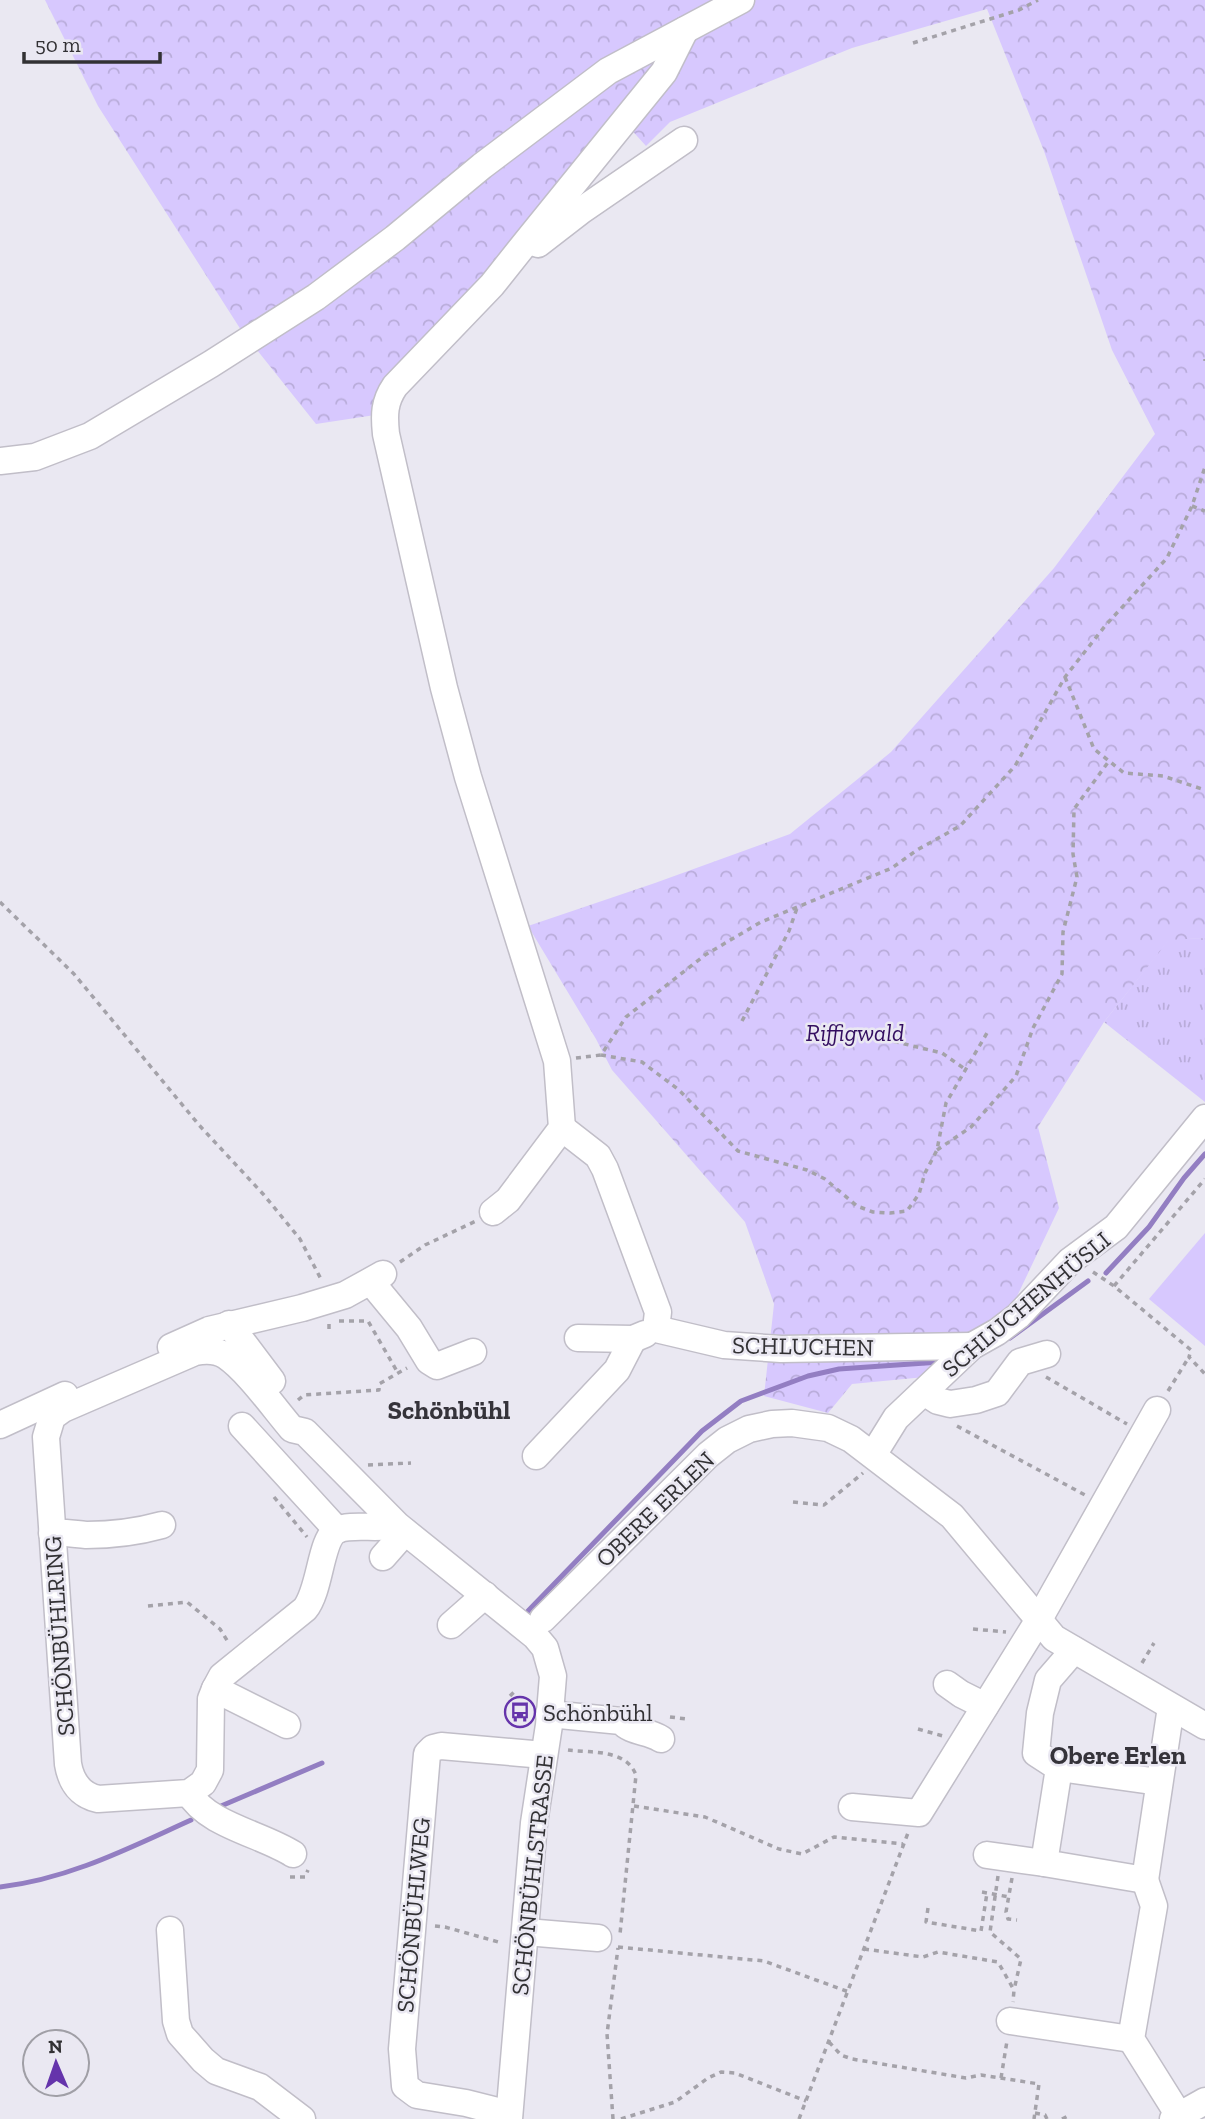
<svg xmlns="http://www.w3.org/2000/svg" width="1205" height="2119" viewBox="0 0 1205 2119" font-family="'Zilla Slab',serif">
<defs>
<pattern id="grass-tufts" width="24" height="20" patternUnits="userSpaceOnUse" patternTransform="scale(1.75)"><rect width="24" height="20" fill="#d7c8fe"/><path d="M3 7l-1-3M5 7V3M7 7l1-3M15 17l-1-3M17 17v-4M19 17l1-3" fill="none" stroke="#b9acda"/></pattern>
<pattern id="forest-crowns" width="20" height="18" patternUnits="userSpaceOnUse" patternTransform="scale(1.75)"><rect width="20" height="18" fill="#d7c8fe"/><path d="M2 6a3 3 0 1 1 6 0M12 15a3 3 0 1 1 6 0" fill="none" stroke="#b9acda"/></pattern>
</defs>
<rect width="100%" height="100%" fill="#eae8f2"/>
<path fill="url(#grass-tufts)" d="M1205 938V1102L1104 1022 1169 939Z"/>
<g fill="url(#forest-crowns)">
<path d="M45 0H734L662 64 375 415 316 424 241 330 98 106Z"/>
<path d="M756 0H1205V938L1169 940 1104 1022 1038 1127 1059 1208 1010 1311 925 1377 852 1384 828 1413 764 1396 774 1304 745 1222 612 1070 596 1039 528 926 655 883 790 834 891 752 1054 568 1155 434 1112 350 1044 151 987 9 852 48 670 122 646 146 628 126 695 38Z"/>
</g>
<path fill="#d7c8fe" d="M1205 1233V1346L1149 1299Z"/>
<g fill="none" stroke-linecap="round" stroke-linejoin="round">
<g stroke="#937ec2" stroke-width="5">
<path d="M1106 1273 1149 1227 1184 1178 1205 1154"/>
<path d="M1010 1338 1088 1281"/>
<path d="M528 1611 702 1431 741 1401 808 1376 839 1369 940 1362"/>
<path d="M221 1806 322 1763"/>
<path d="M0 1887C69 1879 129 1848 191 1820"/>
</g>
<g stroke="#c1bec8" stroke-width="29">
<g id="minor">
<path d="M533 242 538 244 582 210 684 140"/>
<path d="M0 461 35 457 90 436 211 364 316 297 395 238 482 166 608 71 741 0"/>
<path d="M562 1128 598 1156 605 1169 658 1312 656 1329 724 1345 781 1349 972 1346"/>
<path d="M493 1212 508 1200 562 1128 557 1061 468 777 444 688 386 434C384 415 384 402 395 386L492 285 527 241 664 72 685 30"/>
<path d="M371 1282 409 1328 429 1361 437 1366 473 1352"/>
<path d="M229 1324 272 1381"/>
<path d="M578 1338 633 1339 645 1334"/>
<path d="M171 1347 209 1330 302 1308 345 1295 383 1274"/>
<path d="M924 1392 938 1401 950 1404 976 1400 997 1393 1020 1362 1047 1354"/>
<path d="M0 1425 65 1395"/>
<path d="M242 1426 337 1530"/>
<path d="M873 1455 896 1418 972 1346 997 1332 1018 1316 1070 1261 1116 1227 1205 1118"/>
<path d="M536 1456 617 1370 633 1339"/>
<path d="M397 1525C379 1530 351 1523 337 1530 320 1539 321 1589 305 1609L222 1676 215 1689 211 1699 210 1770 203 1783 189 1793 98 1799C80 1795 71 1782 68 1764L46 1437 52 1417 63 1409 195 1352C205 1350 217 1350 226 1356 248 1371 274 1408 292 1429L305 1432 397 1525 535 1636 545 1648 553 1676 549 1725 534 1823 509 2119"/>
<path d="M52 1533C64 1532 74 1534 86 1535 112 1535 137 1532 162 1525"/>
<path d="M383 1557 405 1532"/>
<path d="M543 1619 708 1455 727 1440 749 1429 772 1424 792 1423 828 1428 851 1439 952 1516 1054 1638 1205 1726"/>
<path d="M451 1625 485 1595"/>
<path d="M1074 1650 1048 1680 1040 1713 1036 1753 1059 1768 1044 1863 1145 1880 1171 1707"/>
<path d="M947 1684 961 1694 985 1706"/>
<path d="M215 1689 287 1725"/>
<path d="M549 1714 621 1721C632 1733 647 1730 661 1739"/>
<path d="M1059 1768 1159 1782"/>
<path d="M189 1793C207 1825 262 1834 293 1854"/>
<path d="M852 1807 919 1813 1038 1621 1157 1410"/>
<path d="M987 1855 1044 1863"/>
<path d="M1145 1880 1154 1906 1131 2039 1173 2106"/>
<path d="M170 1930 176 2021 180 2034 203 2060 216 2071 260 2087 302 2119"/>
<path d="M526 1932 598 1938"/>
<path d="M1010 2021 1131 2039"/>
<path d="M509 2114 466 2103 417 2095 405 2086 402 2049 427 1754 433 1748 441 1746 544 1755"/>
<path d="M1173 2119 1205 2101"/>
</g>
</g>
<g stroke="#a4a2a9" stroke-width="3.5" stroke-dasharray="5 5" stroke-linecap="butt">
<path d="M913 43 1019 10 1038 0"/>
<path d="M1205 359V361"/>
<path d="M1192 506 1205 511"/>
<path d="M1065 677 1094 749 1124 773 1163 776 1205 790"/>
<path d="M0 902 74 974 199 1125 264 1195 300 1239 322 1281"/>
<path d="M742 1021 789 931 797 908"/>
<path d="M855 1032 942 1053 965 1069"/>
<path d="M601 1055 642 1062 679 1090 738 1151 807 1170 825 1179 857 1206 873 1212 890 1213 907 1211 919 1194 925 1173 937 1150 946 1103 987 1033"/>
<path d="M576 1058 601 1055 626 1017 705 955 761 922 892 868 917 850 960 826 1015 766 1065 677 1105 626 1167 558 1192 506 1205 467"/>
<path d="M937 1150 971 1127 1016 1076 1033 1028 1062 974 1063 932 1077 877 1073 854 1074 809 1109 761"/>
<path d="M400 1262 425 1245 476 1221"/>
<path d="M1093 1272 1114 1286 1191 1350 1189 1357 1205 1374"/>
<path d="M1114 1286 1205 1179"/>
<path d="M339 1321H368L398 1373"/>
<path d="M329 1324V1334"/>
<path d="M1046 1377 1127 1424"/>
<path d="M1168 1391 1189 1357"/>
<path d="M298 1400 304 1395 379 1390V1384L407 1368"/>
<path d="M957 1426 1085 1495"/>
<path d="M368 1465 411 1463"/>
<path d="M274 1497 307 1537"/>
<path d="M793 1502 824 1505 863 1473"/>
<path d="M148 1606 187 1602 220 1629 228 1642"/>
<path d="M973 1629 1006 1632"/>
<path d="M1142 1663 1154 1643"/>
<path d="M510 1696 516 1690"/>
<path d="M670 1717 687 1719"/>
<path d="M918 1729 943 1736"/>
<path d="M568 1750C592 1753 626 1749 636 1775L620 1934"/>
<path d="M634 1806 705 1817 779 1849 802 1854 834 1837 903 1844"/>
<path d="M998 1876 990 1932 1021 1959 1014 1990"/>
<path d="M290 1877H305L308 1870"/>
<path d="M1012 1878 1006 1912 1008 1919 1017 1920"/>
<path d="M982 1892 1009 1897"/>
<path d="M928 1908 926 1922 981 1931 987 1893"/>
<path d="M435 1926 445 1927 502 1943"/>
<path d="M618 1947 764 1961 849 1992"/>
<path d="M864 1949 923 1957 938 1952 998 1962 1014 1990 1013 2002"/>
<path d="M829 2042 841 2055 852 2059 966 2078 981 2075 1039 2084 1034 2119"/>
<path d="M1001 2078 1007 2041"/>
<path d="M1035 2113 1045 2115 1047 2119"/>
<path d="M613 2119 607 2034 618 1948"/>
<path d="M621 2119 675 2102 708 2078 721 2072 735 2073 806 2101"/>
<path d="M799 2119 908 1833"/>
<path d="M1062 2119 1068 2116"/>
</g>
<use href="#minor" stroke="#fff" stroke-width="26"/>
</g>
<defs>
<g id="bus-ring" transform="scale(1.575)"><circle r="9.5" fill="#eae8f2" stroke="#6534ab" stroke-width="1.5"/><path d="M-5-6H5V4H4V6H2V4H-2V6H-4V4H-5ZM-3.5-4V0h7V-4ZM-3.5 1.2v1.5H-2V1.2ZM2 1.2v1.5H3.5V1.2Z" fill="#6534ab"/></g>
</defs>
<g fill-rule="evenodd">
<use href="#bus-ring" x="520" y="1712"/>
</g>
<g text-anchor="middle" dominant-baseline="central" stroke-width="5" stroke-linejoin="round" paint-order="stroke">
<g font-size="24" font-style="italic" fill="#330e60" stroke="#eae8f2">
<text x="855" y="1032">Riffigwald</text>
</g>
<g font-size="24" fill="#323134" stroke="#eae8f2">
<text transform="translate(1026 1304) rotate(-40)">SCHLUCHENHÜSLI</text>
<text transform="translate(803 1346) rotate(1)">SCHLUCHEN</text>
<text transform="translate(655 1509) rotate(-44)">OBERE ERLEN</text>
<text transform="translate(59 1636) rotate(-94)">SCHÖNBÜHLRING</text>
<text transform="translate(532 1875) rotate(-84)">SCHÖNBÜHLSTRASSE</text>
<text transform="translate(413 1915) rotate(-85)">SCHÖNBÜHLWEG</text>
</g>
<g font-size="24" fill="#323134" stroke="#eae8f2" text-anchor="start">
<text x="543" y="1712">Schönbühl</text>
</g>
<g font-size="26" font-weight="bold" fill="#35333a" stroke="#eae8f2">
<text x="449" y="1410">Schönbühl</text>
<text x="1118" y="1755">Obere Erlen</text>
</g>
</g>
<g transform="translate(56 2063) rotate(358)"><circle r="33" fill="#eae8f2" stroke="#a09fa6" stroke-width="2"/>
<path d="M0-5L12 26L0 18L-12 26Z" fill="#6534ab"/>
<text y="-10" font-size="19" font-weight="bold" text-anchor="middle" fill="#323134">N</text>
</g>
<path d="M24 52v10h136v-10" fill="none" stroke="#323134" stroke-width="3.5"/>
<text x="35" y="52" font-size="21" fill="#323134" stroke="#eae8f2" stroke-width="5" paint-order="stroke">50 m</text>
</svg>
